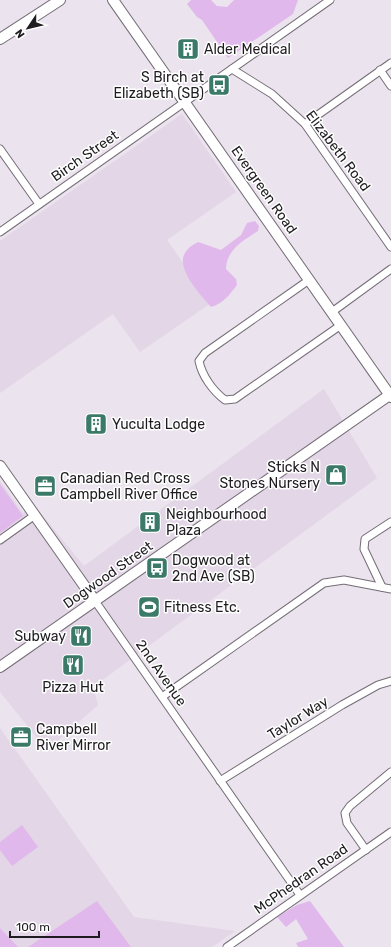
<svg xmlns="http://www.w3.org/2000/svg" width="391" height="947" viewBox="0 0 391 947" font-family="Rubik,sans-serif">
<rect width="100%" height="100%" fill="#ebe3ed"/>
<g fill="#e3d6e6">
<path d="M182 114 236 192 167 240 211 303 140 352 113 314 0 393V241Z"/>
<path d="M324 389 377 478 93 687 98 705 47 750 0 692V481L23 513 34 505 84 566Z"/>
<path d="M0 728 134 917 235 931 212 947H0Z"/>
</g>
<g fill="#e1b8ec">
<path d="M191 0H211L217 6 227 7 234 0H298L293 14 228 58 202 20 197 17 187 4Z"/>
<path d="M255 221 259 226 258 231C244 240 226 250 226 269L236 279 237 285C230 294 223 304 211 307 201 295 171 265 188 249 190 246 195 244 198 242L221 250 241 235 247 223Z"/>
<path d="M0 484 23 516 0 533Z"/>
<path d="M22 825 38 847 12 866 0 850V842Z"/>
<path d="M97 901 131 947H28Z"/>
<path d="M310 901 344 947H298L296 943 308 939 296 919 286 927 277 917 297 905Z"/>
<path d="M0 928 18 947H0Z"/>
</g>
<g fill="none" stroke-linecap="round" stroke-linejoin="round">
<g stroke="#746d76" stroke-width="9">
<g id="street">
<path d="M232 69 272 94 305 124 391 247"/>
<path d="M380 70 391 86"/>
<path d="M305 124 391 63"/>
<path d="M0 149 39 204"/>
<path d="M0 232 330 0"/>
<path d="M309 280 205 353 199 361C202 376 213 391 225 400L235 399 341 325"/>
<path d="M332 312 391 269"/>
<path d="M0 540 35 515"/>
<path d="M382 587 364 549 365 539 391 522"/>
<path d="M95 601 300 895"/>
<path d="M162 697 324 583 344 580 391 589"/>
<path d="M220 781 342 705 378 685 391 681"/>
<path d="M366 850 347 823 345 813 350 806 391 772"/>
<path d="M227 947 391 832"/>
</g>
</g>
<g stroke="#746d76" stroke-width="12">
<g id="secondary">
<path d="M113 0 391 397"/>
<path d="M0 39 60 0"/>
<path d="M0 466 95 601"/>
<path d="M0 667 391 394"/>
</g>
</g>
<use href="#street" stroke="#fff" stroke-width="7"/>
<use href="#secondary" stroke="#fff" stroke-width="10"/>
</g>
<defs>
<g id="building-square" transform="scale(1.15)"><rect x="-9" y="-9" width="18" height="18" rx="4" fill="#3b7a69" stroke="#fff"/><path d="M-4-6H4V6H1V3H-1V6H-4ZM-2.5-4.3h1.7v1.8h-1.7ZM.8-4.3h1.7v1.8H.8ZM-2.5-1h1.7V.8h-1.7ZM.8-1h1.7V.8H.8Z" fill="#fff"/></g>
<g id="bus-square" transform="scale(1.15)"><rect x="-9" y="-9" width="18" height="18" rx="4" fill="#3b7a69" stroke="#fff"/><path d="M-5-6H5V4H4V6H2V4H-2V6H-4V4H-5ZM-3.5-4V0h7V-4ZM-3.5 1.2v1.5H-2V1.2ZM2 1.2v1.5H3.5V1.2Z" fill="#fff"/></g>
<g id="shop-square" transform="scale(1.15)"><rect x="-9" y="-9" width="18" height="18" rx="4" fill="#3b7a69" stroke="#fff"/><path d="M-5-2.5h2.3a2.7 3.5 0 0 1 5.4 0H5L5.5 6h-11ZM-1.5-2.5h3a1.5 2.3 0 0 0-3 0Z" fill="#fff"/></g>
<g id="office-square" transform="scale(1.15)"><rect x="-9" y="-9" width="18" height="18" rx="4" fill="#3b7a69" stroke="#fff"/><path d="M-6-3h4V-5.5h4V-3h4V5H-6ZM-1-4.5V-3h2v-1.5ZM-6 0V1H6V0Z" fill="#fff"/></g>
<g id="stadium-square" transform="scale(1.15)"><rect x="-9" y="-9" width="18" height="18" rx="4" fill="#3b7a69" stroke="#fff"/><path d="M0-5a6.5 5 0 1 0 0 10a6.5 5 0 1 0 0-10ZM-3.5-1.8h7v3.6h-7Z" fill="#fff"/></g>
<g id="restaurant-square" transform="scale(1.15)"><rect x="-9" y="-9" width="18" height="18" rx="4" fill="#3b7a69" stroke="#fff"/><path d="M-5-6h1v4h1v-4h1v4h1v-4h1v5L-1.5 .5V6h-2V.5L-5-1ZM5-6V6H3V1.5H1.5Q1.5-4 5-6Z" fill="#fff"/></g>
</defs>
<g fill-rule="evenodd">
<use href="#building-square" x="188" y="49"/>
<use href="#bus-square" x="219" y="85"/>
<use href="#building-square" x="96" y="424"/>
<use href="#shop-square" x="336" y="475"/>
<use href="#office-square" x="45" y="486"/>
<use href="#building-square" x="150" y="522"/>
<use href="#bus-square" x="157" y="568"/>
<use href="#stadium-square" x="149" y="607"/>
<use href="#restaurant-square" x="81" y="636"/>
<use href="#restaurant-square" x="73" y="665"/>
<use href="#office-square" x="21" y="737"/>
</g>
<g text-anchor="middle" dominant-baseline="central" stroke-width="3" stroke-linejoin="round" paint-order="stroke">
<g font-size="14" fill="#1e1c1f" stroke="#fff" text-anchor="start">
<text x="204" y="49">Alder Medical</text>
<text x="204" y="77" text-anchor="end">S Birch at<tspan x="204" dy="16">Elizabeth (SB)</tspan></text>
<text x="112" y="424">Yuculta Lodge</text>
<text x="320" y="467" text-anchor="end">Sticks N<tspan x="320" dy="16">Stones Nursery</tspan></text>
<text x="60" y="478">Canadian Red Cross<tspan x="60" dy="16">Campbell River Office</tspan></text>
<text x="166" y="514">Neighbourhood<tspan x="166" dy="16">Plaza</tspan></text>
<text x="172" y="560">Dogwood at<tspan x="172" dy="16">2nd Ave (SB)</tspan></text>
<text x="164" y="607">Fitness Etc.</text>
<text x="66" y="636" text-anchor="end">Subway</text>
<text x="73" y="687" text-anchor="middle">Pizza Hut</text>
<text x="36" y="729">Campbell<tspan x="36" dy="16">River Mirror</tspan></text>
</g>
<g font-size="14" fill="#1e1c1f" stroke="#fff">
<text transform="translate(338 151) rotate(53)">Elizabeth Road</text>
<text transform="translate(85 156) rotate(-35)">Birch Street</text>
<text transform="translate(264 190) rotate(55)">Evergreen Road</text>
<text transform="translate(108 575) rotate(-35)">Dogwood Street</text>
<text transform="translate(161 673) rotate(55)">2nd Avenue</text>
<text transform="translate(298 718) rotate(-32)">Taylor Way</text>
<text transform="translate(301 879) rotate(-35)">McPhedran Road</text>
</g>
</g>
<g transform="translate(28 28) rotate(235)" stroke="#ffffff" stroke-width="3" paint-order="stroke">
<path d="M0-3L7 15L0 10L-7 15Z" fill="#1e1c1f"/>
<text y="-6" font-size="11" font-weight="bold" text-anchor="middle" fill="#1e1c1f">N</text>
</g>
<path d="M10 931v6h89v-6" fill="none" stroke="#1e1c1f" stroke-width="2"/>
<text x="16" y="931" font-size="12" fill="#1e1c1f" stroke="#ffffff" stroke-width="3" paint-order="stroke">100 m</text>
</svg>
